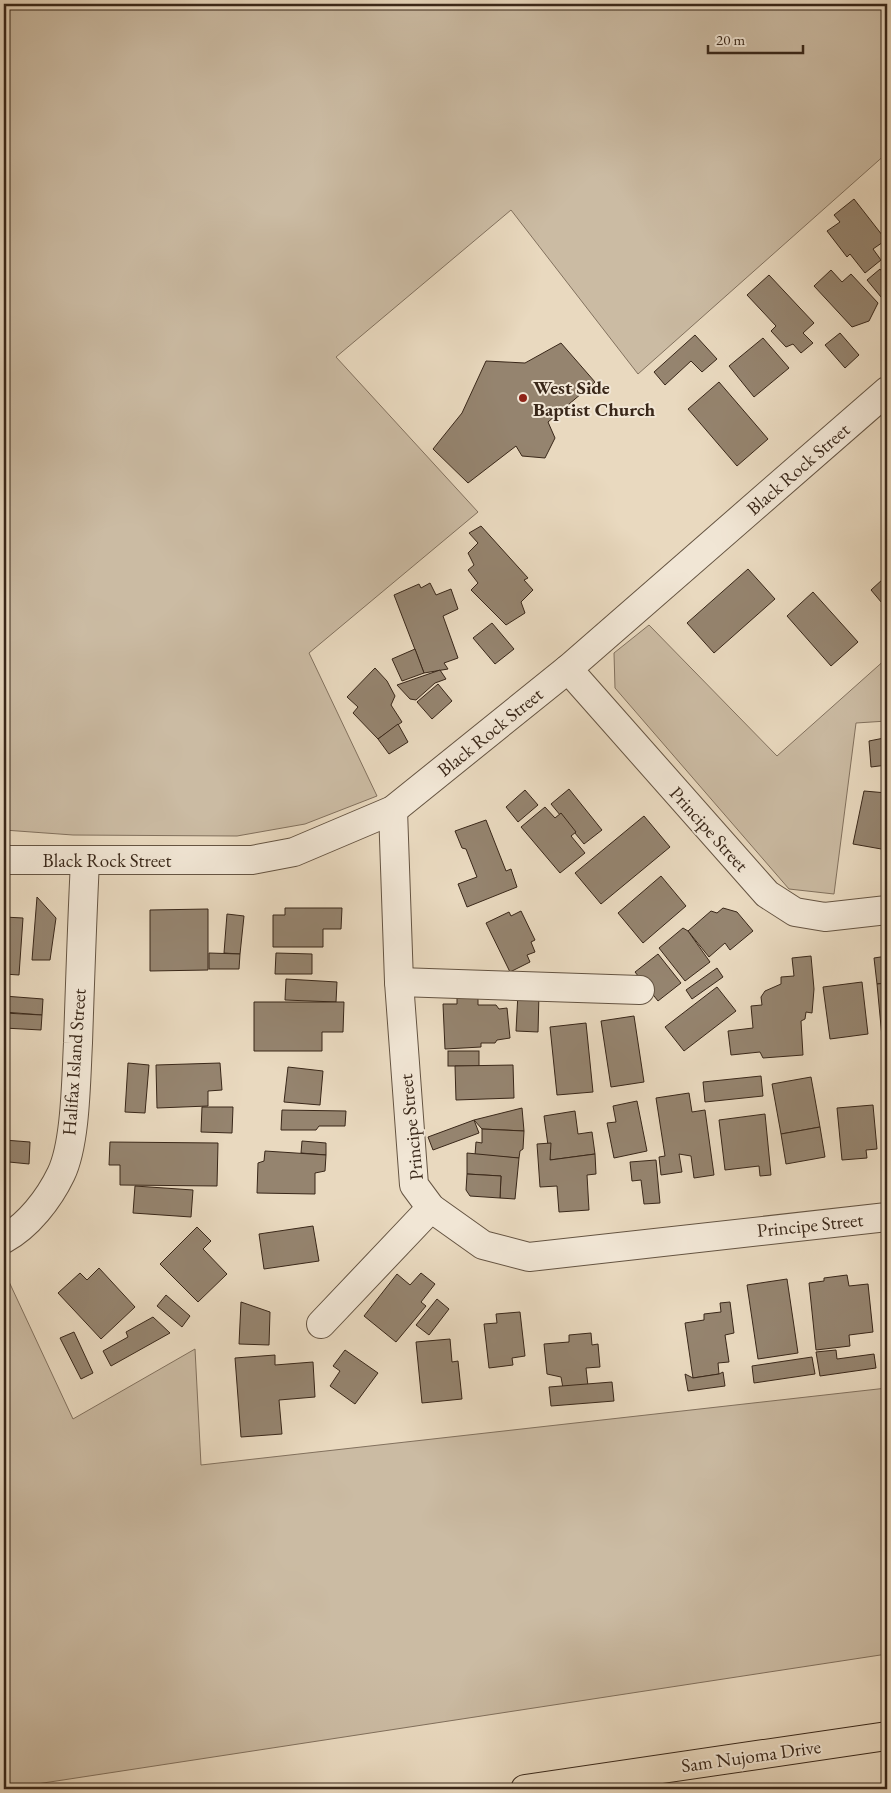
<svg xmlns="http://www.w3.org/2000/svg" width="891" height="1793" viewBox="0 0 891 1793" font-family="'EB Garamond',serif">
<rect width="100%" height="100%" fill="#e9d9bf"/>
<filter id="stains"><feTurbulence type="fractalNoise" baseFrequency=".004" numOctaves="4"/><feColorMatrix values="0 0 0 0 .2 0 0 0 0 .09 0 0 0 0 .02 0 0 0 .5 -.17"/></filter>
<radialGradient id="worn" r=".72"><stop offset=".6" stop-color="#630" stop-opacity="0"/><stop offset="1" stop-color="#630" stop-opacity=".3"/></radialGradient>
<g fill="#cbbba3" stroke="#82715e">
<path d="M4 4H887V153L638 374 511 210 336 357 478 512 309 653 377 796 305 824 237 836 73 835 4 830Z"/>
<path d="M649 625 777 756 887 658V721L856 723 834 894 789 889 615 688 614 653Z"/>
<path d="M4 1271 73 1419 195 1349 201 1465 887 1388V1654L4 1789Z"/>
</g>
<g fill="#95846f" stroke="#392719">
<path d="M854 199 886 240 873 249 881 260 865 273 850 254 847 257 827 231 840 222 834 215Z"/>
<path d="M880 269 887 278 886 303 867 280Z"/>
<path d="M831 270 842 282 851 274 878 303 869 321 852 327 814 286Z"/>
<path d="M769 275 814 323 803 333 813 343 801 353 793 344 786 347 771 331 776 326 747 295Z"/>
<path d="M840 333 859 355 845 368 825 345Z"/>
<path d="M695 335 717 359 702 372 691 361 665 385 654 372Z"/>
<path d="M763 338 789 368 754 397 729 366Z"/>
<path d="M561 343 595 382 548 422 555 438 545 458 522 456 516 446 468 483 433 449 462 413 486 361 525 363Z"/>
<path d="M719 382 768 439 737 466 688 409Z"/>
<path d="M481 526 528 578 524 580 533 590 521 602 525 613 506 625 471 590 478 583 468 570 474 565 468 553 478 543 469 533Z"/>
<path d="M748 569 775 599 714 653 687 623Z"/>
<path d="M883 579 887 584V609L871 590Z"/>
<path d="M430 583 436 595 451 589 458 609 443 616 458 658 444 663 448 669 424 673 394 595 419 584 421 588Z"/>
<path d="M813 592 858 642 831 666 787 616Z"/>
<path d="M492 623 514 649 495 664 473 638Z"/>
<path d="M415 649 424 673 402 681 392 659Z"/>
<path d="M375 668 387 681 395 696 391 705 402 722 378 739 353 713 358 707 347 697Z"/>
<path d="M440 670 446 679 435 683 416 700 410 699 397 685Z"/>
<path d="M438 684 452 701 432 719 417 702Z"/>
<path d="M398 724 408 742 389 754 378 739Z"/>
<path d="M884 738 887 765 871 767 869 741Z"/>
<path d="M569 789 602 830 584 844 551 804Z"/>
<path d="M525 790 538 805 518 822 506 807Z"/>
<path d="M864 791 887 793V850L853 844Z"/>
<path d="M545 807 555 818 561 813 576 832 571 836 585 853 560 873 521 827Z"/>
<path d="M644 816 670 847 601 904 575 873Z"/>
<path d="M486 820 506 871 511 869 517 887 467 907 458 884 477 877 466 849 462 848 455 831Z"/>
<path d="M661 876 686 906 643 943 618 913Z"/>
<path d="M37 897 56 918 50 960H32Z"/>
<path d="M285 908H342L341 929H323V947H273V915H285Z"/>
<path d="M723 908 737 912 753 931 730 950 725 943 709 957 688 931 711 911 717 913Z"/>
<path d="M208 909V970L150 971V910Z"/>
<path d="M521 911 535 940 531 942 535 952 527 955 530 962 510 972 486 923 509 912 511 916Z"/>
<path d="M227 914 244 916 240 954 224 953Z"/>
<path d="M4 917 23 918 19 975 4 974Z"/>
<path d="M683 928 688 931 710 962 685 981 659 948Z"/>
<path d="M209 953 240 954 239 969H209Z"/>
<path d="M276 953 312 954V974H275Z"/>
<path d="M658 954 681 983 658 1001 635 972Z"/>
<path d="M811 956 814 989 812 1013 806 1012 805 1019 801 1021 803 1055 763 1058 760 1052 731 1055 728 1031 753 1028 751 1006 762 1005 761 997 765 991 781 984V977L794 976 792 958Z"/>
<path d="M887 956V983L877 984 874 958Z"/>
<path d="M717 968 723 977 692 999 686 990Z"/>
<path d="M286 979 337 982 336 1002 285 1000Z"/>
<path d="M862 982 868 1034 830 1039 823 987Z"/>
<path d="M887 983V1037H882L877 984Z"/>
<path d="M717 987 736 1011 684 1051 665 1027Z"/>
<path d="M518 993 539 994 538 1032 516 1031Z"/>
<path d="M4 996 43 999 42 1015 4 1012Z"/>
<path d="M478 996V1005H496L499 1009 507 1008 510 1038 497 1040 495 1043H481V1047L445 1049 443 1004H457V997Z"/>
<path d="M254 1002H344L343 1032H322V1051H254Z"/>
<path d="M4 1013 42 1015 41 1030 4 1028Z"/>
<path d="M634 1016 644 1082 611 1087 601 1021Z"/>
<path d="M586 1023 593 1092 557 1095 550 1027Z"/>
<rect x="448" y="1051" width="31" height="15"/>
<path d="M128 1063 149 1065 145 1113 125 1112Z"/>
<path d="M220 1063 222 1090 208 1091V1106L157 1108 156 1065Z"/>
<path d="M513 1065 514 1098 456 1100 455 1066Z"/>
<path d="M288 1067 323 1071 320 1105 284 1102Z"/>
<path d="M761 1076 763 1096 705 1102 703 1082Z"/>
<path d="M811 1077 820 1127 781 1134 772 1084Z"/>
<path d="M689 1093 692 1112 705 1110 714 1175 694 1178 691 1156 679 1154 682 1172 661 1175 659 1157 665 1156 656 1098Z"/>
<path d="M637 1101 647 1151 614 1158 607 1123 616 1122 613 1106Z"/>
<path d="M873 1105 877 1149 866 1150 867 1158 842 1160 837 1108Z"/>
<path d="M202 1107H233L232 1133 201 1132Z"/>
<path d="M522 1108 524 1131 482 1129 474 1120Z"/>
<path d="M282 1110 346 1111 345 1126H319L316 1130H281Z"/>
<path d="M575 1111 578 1134 592 1132 595 1154 550 1160 544 1116Z"/>
<path d="M765 1114 771 1175 760 1176 759 1166 725 1170 719 1120Z"/>
<path d="M474 1120 479 1133 433 1150 428 1137Z"/>
<path d="M820 1127 825 1157 786 1164 781 1134Z"/>
<path d="M482 1129 524 1131 523 1149 520 1151 519 1158 475 1155 476 1142 482 1143Z"/>
<path d="M4 1140 30 1142 29 1164 9 1162 8 1158H4Z"/>
<path d="M302 1141 326 1143V1155L301 1153Z"/>
<path d="M110 1142 218 1143 217 1186 120 1185V1165H109Z"/>
<path d="M551 1143 550 1160 595 1154 596 1174 587 1175 589 1210 559 1212 557 1186 540 1187 537 1144Z"/>
<path d="M265 1151 326 1155 325 1171 315 1173V1194L257 1193 258 1163 264 1161Z"/>
<path d="M467 1153 519 1158 515 1199 500 1198 501 1176 467 1174Z"/>
<path d="M656 1160 660 1203 644 1204 641 1180 632 1181 630 1162Z"/>
<path d="M467 1174 501 1176 500 1198 470 1196 466 1190Z"/>
<path d="M135 1186 193 1190 191 1217 133 1213Z"/>
<path d="M313 1226 319 1261 264 1269 259 1234Z"/>
<path d="M197 1227 211 1241 203 1249 227 1274 198 1302 160 1264Z"/>
<path d="M99 1268 135 1307 101 1339 58 1293 80 1273 87 1280Z"/>
<path d="M421 1273 435 1284 421 1302 426 1306 396 1342 364 1316 397 1274 410 1285Z"/>
<path d="M847 1275 849 1286 868 1284 873 1332 849 1335 850 1346 816 1350 809 1283 824 1281V1278Z"/>
<path d="M787 1279 798 1353 758 1359 747 1285Z"/>
<path d="M166 1295 190 1316 182 1327 157 1306Z"/>
<path d="M437 1299 449 1309 429 1335 416 1325Z"/>
<path d="M241 1302 270 1312 269 1345 239 1344Z"/>
<path d="M730 1302 734 1333 725 1335 729 1362 718 1363 719 1374 693 1378 685 1323 704 1320V1314L721 1312 720 1303Z"/>
<path d="M520 1312 525 1356 512 1358 513 1365 489 1368 484 1324 497 1323 496 1314Z"/>
<path d="M153 1317 170 1333 111 1366 103 1351 128 1337 126 1332Z"/>
<path d="M74 1332 93 1373 81 1379 60 1338Z"/>
<path d="M591 1333 592 1345 598 1344 600 1367 586 1368 588 1386 563 1388 561 1377 547 1374 544 1344 569 1342V1335Z"/>
<path d="M450 1339 452 1362 458 1361 462 1399 422 1403 416 1342Z"/>
<path d="M345 1350 378 1373 355 1404 330 1386 340 1371 333 1366Z"/>
<path d="M836 1350 837 1359 874 1354 876 1368 820 1376 816 1352Z"/>
<path d="M275 1355V1365L313 1362 315 1397 279 1400 282 1434 241 1437 235 1358Z"/>
<path d="M812 1357 815 1374 754 1383 752 1366Z"/>
<path d="M723 1372 725 1386 688 1391 685 1374 693 1378 719 1374Z"/>
<path d="M612 1382 614 1401 551 1406 549 1387Z"/>
</g>
<g fill="none" stroke-linecap="round" stroke-linejoin="round">
<g stroke="#655442" stroke-width="30">
<g id="minor">
<path d="M568 669 767 894 795 912 825 917 887 910"/>
<path d="M393 810 399 982 414 1185 431 1208 483 1245 529 1257 887 1217"/>
<path d="M4 860H252L294 852 393 810 568 669 887 391"/>
<path d="M399 982 640 990"/>
<path d="M4 1239C28 1226 49 1199 61 1174 76 1143 76 1078 78 1043 80 982 82 921 85 861"/>
<path d="M321 1324 431 1208"/>
</g>
</g>
<g stroke="#392719" stroke-width="30">
<path id="major" d="M525 1789 887 1736"/>
</g>
<use href="#minor" stroke="#f1e6d5" stroke-width="28"/>
<use href="#major" stroke="#e9d9bf" stroke-width="28"/>
</g>
<circle fill="#8f2418" stroke="#f1e6d5" stroke-width="2" cx="523" cy="398" r="5"/>
<g text-anchor="middle" dominant-baseline="central" stroke-width="4" stroke-linejoin="round" paint-order="stroke">
<g font-size="19" font-weight="bold" fill="#392719" stroke="#f1e6d5" text-anchor="start">
<text x="533" y="387">West Side<tspan x="533" dy="22">Baptist Church</tspan></text>
</g>
<g font-size="19" fill="#392719" stroke="#f1e6d5">
<text transform="translate(798 469) rotate(-41)">Black Rock Street</text>
<text transform="translate(490 732) rotate(-39)">Black Rock Street</text>
<text transform="translate(709 829) rotate(48)">Principe Street</text>
<text x="107" y="860">Black Rock Street</text>
<text transform="translate(74 1062) rotate(-86)">Halifax Island Street</text>
<text transform="translate(411 1127) rotate(-96)">Principe Street</text>
<text transform="translate(810 1225) rotate(-6)">Principe Street</text>
<text transform="translate(751 1756) rotate(-8)">Sam Nujoma Drive</text>
</g>
</g>
<rect width="891" height="1793" fill="none" stroke="#e9d9bf" stroke-width="20"/>
<rect x="5" y="5" width="881" height="1783" fill="none" stroke="#392719" stroke-width="2.5"/>
<rect x="10" y="10" width="871" height="1773" fill="none" stroke="#392719"/>
<path d="M708 45v8h95v-8" fill="none" stroke="#392719" stroke-width="2.5"/>
<text x="716" y="45" font-size="15" fill="#392719" stroke="#f1e6d5" stroke-width="4" paint-order="stroke">20 m</text>
<rect width="100%" height="100%" filter="url(#stains)"/>
<rect width="100%" height="100%" fill="url(#worn)"/>
</svg>
